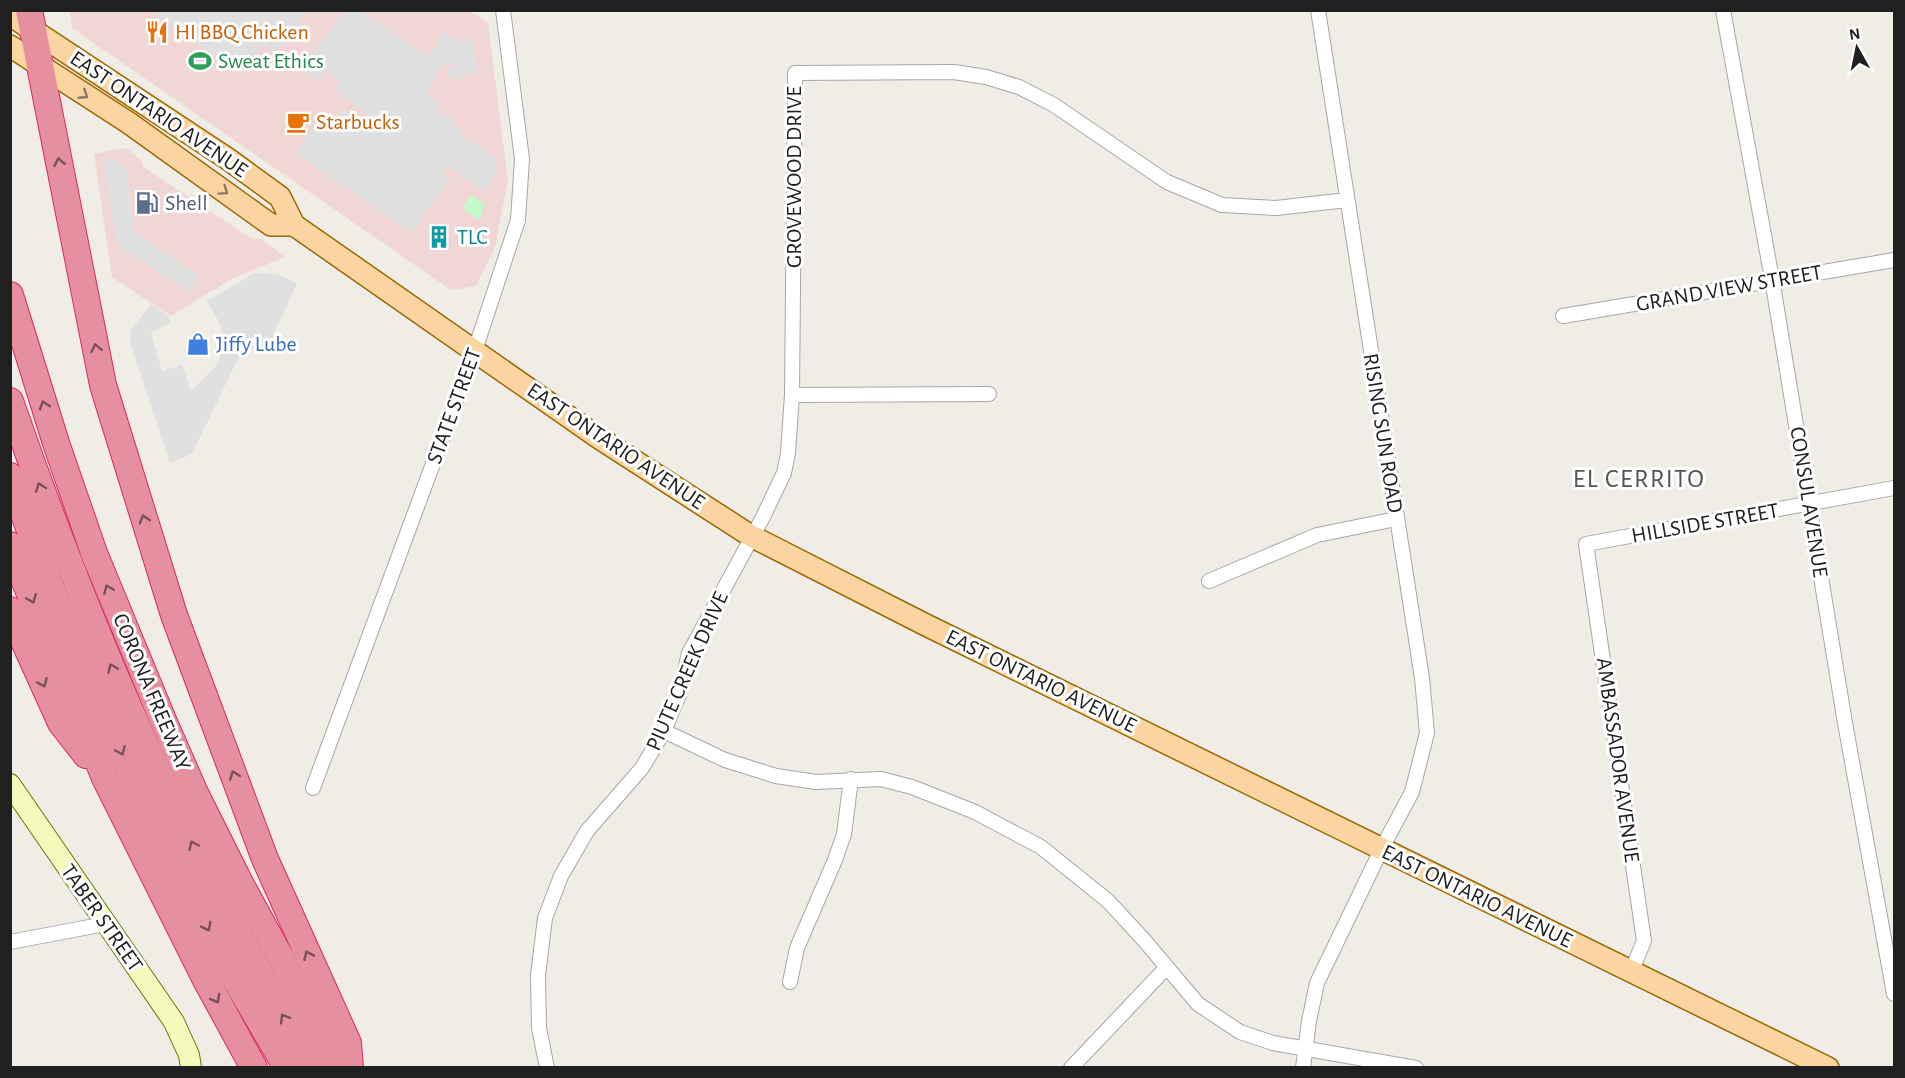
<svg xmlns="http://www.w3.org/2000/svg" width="1905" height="1078" viewBox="0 0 1905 1078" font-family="'Alegreya Sans',sans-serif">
<rect width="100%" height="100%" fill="#f0ede6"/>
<g fill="#f0d7d6">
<path d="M70 11H470L488 23 508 181 495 247 476 286 451 290 72 28Z"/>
<path d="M126 148 142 161 143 167 254 240 259 238 285 257 231 279 171 316 112 277 94 154Z"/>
</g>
<path fill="#c4f9c9" d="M471 195 484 204 480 219 475 218 463 208Z"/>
<g fill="#e0e0e0">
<path d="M344 10 360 11 428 57 445 32 460 42 473 40 478 72 464 74V77L449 79 447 68 453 67 452 64 442 65 426 95 439 102 436 110 451 118 462 136 495 158 497 172 484 191 446 165 441 172 450 178 412 233 296 153 324 112 335 120 343 109 377 132 382 124 334 90 340 82 325 71 318 82 302 71Z"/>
<path d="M149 11H306L276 54 261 44 241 73Z"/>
<path d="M113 158 127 170 134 232 199 276 188 292 117 245 103 159Z"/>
<path d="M254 273 277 274 297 283 265 353 244 346 192 454 170 463 131 346 130 331 151 304 166 314 171 322 151 333 162 371 182 365 191 391 216 366 226 345 219 322 207 301Z"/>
</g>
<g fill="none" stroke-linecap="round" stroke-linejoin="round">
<g stroke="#a7a7a7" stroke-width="16">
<g id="street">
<path d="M1723 10 1772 279 1845 723 1894 994"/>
<path d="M1563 316 1894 260"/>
<path d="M792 395 989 394"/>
<path d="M1209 581 1317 535 1396 519"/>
<path d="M664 731 725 760 776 776 816 782 881 779 912 787 975 812 1041 847 1108 901 1144 940 1198 1004 1240 1032 1273 1043 1416 1068"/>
<path d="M313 788 475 350 518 220 522 159 503 10"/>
<path d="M10 942 105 924"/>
<path d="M1631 972 1644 941 1586 544 1894 488"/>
<path d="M790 982 797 948 835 860 844 834 851 779"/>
<path d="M547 1068 539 1028 538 975 545 918 561 876 587 831 642 768 664 731 679 695 689 653 763 517 784 473 788 453 792 395 795 73 954 72 986 77 1019 87 1054 105 1167 182 1222 205 1276 208 1347 200"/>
<path d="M1071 1068 1166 968"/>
<path d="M1303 1068 1309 1021 1317 983 1382 848 1412 792 1427 733 1422 678 1318 10"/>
</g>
</g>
<g stroke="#697607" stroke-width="22">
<path id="secondary" d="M10 784 174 1022 189 1055 191 1068"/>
</g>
<g stroke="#996803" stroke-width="24">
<g id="primary">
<path d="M10 15 228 159 280 197 294 225 599 438 751 536 926 625 1828 1068"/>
<path d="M10 46 129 123 271 225H294"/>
</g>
</g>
<g stroke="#d82963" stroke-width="28">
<g id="highway">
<path d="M29 10 103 385 174 615 265 859 348 1043 350 1068"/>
<path d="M10 295 56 443 94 553 163 720 195 793 241 885 328 1044 343 1068"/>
<path d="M10 401C72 580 143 755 232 922 258 971 285 1020 315 1068"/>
<path d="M10 476 51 588 135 782 224 960 287 1068"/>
<path d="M10 545 105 778 206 980 254 1068"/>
<path d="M10 610 61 723 86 755"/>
</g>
</g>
<use href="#street" stroke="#fff" stroke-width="14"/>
<use href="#secondary" stroke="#f5f9bb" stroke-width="20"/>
<use href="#primary" stroke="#fad5a1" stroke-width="21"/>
<use href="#highway" stroke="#e68f9f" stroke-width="26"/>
</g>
<defs><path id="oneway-chevron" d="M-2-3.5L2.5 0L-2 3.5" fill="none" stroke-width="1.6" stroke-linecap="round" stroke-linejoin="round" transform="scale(1.5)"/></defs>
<g stroke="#8d7a60">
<use href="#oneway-chevron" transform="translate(84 95) rotate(33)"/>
<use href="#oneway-chevron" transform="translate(224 191) rotate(35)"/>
</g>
<g stroke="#795259">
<use href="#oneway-chevron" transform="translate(59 162) rotate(-101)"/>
<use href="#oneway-chevron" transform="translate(96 348) rotate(-101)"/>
<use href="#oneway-chevron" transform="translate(44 405) rotate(-108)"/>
<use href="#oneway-chevron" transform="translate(40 487) rotate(-110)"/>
<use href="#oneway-chevron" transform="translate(144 519) rotate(-107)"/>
<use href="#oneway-chevron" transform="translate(108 589) rotate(-113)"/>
<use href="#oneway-chevron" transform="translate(32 599) rotate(68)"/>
<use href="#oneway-chevron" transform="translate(112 668) rotate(-113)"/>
<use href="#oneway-chevron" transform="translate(43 683) rotate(66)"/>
<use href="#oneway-chevron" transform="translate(121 751) rotate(67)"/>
<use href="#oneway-chevron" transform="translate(234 775) rotate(-111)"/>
<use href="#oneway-chevron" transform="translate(193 845) rotate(-115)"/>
<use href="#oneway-chevron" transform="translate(207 927) rotate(63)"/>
<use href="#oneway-chevron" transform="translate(308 955) rotate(-114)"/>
<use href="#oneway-chevron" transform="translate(216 999) rotate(61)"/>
<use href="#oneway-chevron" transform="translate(284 1018) rotate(-121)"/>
</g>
<defs>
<g id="restaurant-bare" transform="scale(1.8)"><path d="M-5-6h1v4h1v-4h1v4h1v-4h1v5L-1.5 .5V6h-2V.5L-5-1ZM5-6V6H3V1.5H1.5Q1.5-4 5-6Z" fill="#e8710a" stroke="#fff" stroke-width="2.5" paint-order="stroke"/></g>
<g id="stadium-bare" transform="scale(1.8)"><path d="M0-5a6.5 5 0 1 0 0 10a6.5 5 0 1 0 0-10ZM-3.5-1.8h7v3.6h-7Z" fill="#2e9e5b" stroke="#fff" stroke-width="2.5" paint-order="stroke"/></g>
<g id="cafe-bare" transform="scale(1.8)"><path d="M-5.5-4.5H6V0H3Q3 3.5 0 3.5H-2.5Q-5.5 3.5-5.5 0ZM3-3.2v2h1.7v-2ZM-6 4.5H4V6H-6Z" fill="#e8710a" stroke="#fff" stroke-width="2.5" paint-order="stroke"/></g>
<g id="fuel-bare" transform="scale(1.8)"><path d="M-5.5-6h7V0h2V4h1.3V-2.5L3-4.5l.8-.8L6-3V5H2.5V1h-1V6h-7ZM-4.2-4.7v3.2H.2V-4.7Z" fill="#5c6f8a" stroke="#fff" stroke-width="2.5" paint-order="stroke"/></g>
<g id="building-bare" transform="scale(1.8)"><path d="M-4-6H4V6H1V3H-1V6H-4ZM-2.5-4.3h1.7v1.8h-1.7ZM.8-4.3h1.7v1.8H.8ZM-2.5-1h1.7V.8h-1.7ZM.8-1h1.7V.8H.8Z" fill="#0f9aa8" stroke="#fff" stroke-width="2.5" paint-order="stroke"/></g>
<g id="shop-bare" transform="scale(1.8)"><path d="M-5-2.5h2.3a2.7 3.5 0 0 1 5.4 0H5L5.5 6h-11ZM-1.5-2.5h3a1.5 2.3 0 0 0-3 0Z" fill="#3f7fe0" stroke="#fff" stroke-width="2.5" paint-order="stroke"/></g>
</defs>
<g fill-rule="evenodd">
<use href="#restaurant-bare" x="157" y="32"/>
<use href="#stadium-bare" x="200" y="61"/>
<use href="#cafe-bare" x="298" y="122"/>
<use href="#fuel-bare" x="147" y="203"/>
<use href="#building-bare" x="439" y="237"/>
<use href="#shop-bare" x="198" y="344"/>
</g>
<g text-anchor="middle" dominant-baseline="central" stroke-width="6" stroke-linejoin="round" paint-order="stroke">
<g font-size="22" fill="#c56008" stroke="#fff" text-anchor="start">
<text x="175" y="32">HI BBQ Chicken</text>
<text x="316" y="122">Starbucks</text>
</g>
<g font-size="22" fill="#27864d" stroke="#fff" text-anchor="start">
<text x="218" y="61">Sweat Ethics</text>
</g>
<g font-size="22" fill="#202020" stroke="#fff">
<text transform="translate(159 114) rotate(34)">EAST ONTARIO AVENUE</text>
<text transform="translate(794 177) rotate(-90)">GROVEWOOD DRIVE</text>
<text transform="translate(1729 288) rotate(-10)">GRAND VIEW STREET</text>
<text transform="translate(454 406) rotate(-70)">STATE STREET</text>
<text transform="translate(1383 433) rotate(81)">RISING SUN ROAD</text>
<text transform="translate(616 446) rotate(34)">EAST ONTARIO AVENUE</text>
<text transform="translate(1809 502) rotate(81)">CONSUL AVENUE</text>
<text transform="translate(1705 523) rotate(-10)">HILLSIDE STREET</text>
<text transform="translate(687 671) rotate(-66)">PIUTE CREEK DRIVE</text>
<text transform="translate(1041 681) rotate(26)">EAST ONTARIO AVENUE</text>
<text transform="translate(152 692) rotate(67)">CORONA FREEWAY</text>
<text transform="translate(1618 760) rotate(82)">AMBASSADOR AVENUE</text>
<text transform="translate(1477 896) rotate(26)">EAST ONTARIO AVENUE</text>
<text transform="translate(102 918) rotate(55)">TABER STREET</text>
</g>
<g font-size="22" fill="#4e5e75" stroke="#fff" text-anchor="start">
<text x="165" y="203">Shell</text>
</g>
<g font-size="22" fill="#0d838f" stroke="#fff" text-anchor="start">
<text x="457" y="237">TLC</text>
</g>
<g font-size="22" fill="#366cbe" stroke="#fff" text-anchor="start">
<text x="216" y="344">Jiffy Lube</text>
</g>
<g font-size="26" letter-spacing="1.5" fill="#535353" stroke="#fff">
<text x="1639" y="479">EL CERRITO</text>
</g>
</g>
<rect width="1905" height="1078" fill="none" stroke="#202020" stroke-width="24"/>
<g transform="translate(1857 48) rotate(351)" stroke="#ffffff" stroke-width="4.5" paint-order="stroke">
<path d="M0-4.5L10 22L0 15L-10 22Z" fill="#202020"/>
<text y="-9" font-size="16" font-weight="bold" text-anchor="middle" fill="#202020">N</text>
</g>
</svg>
